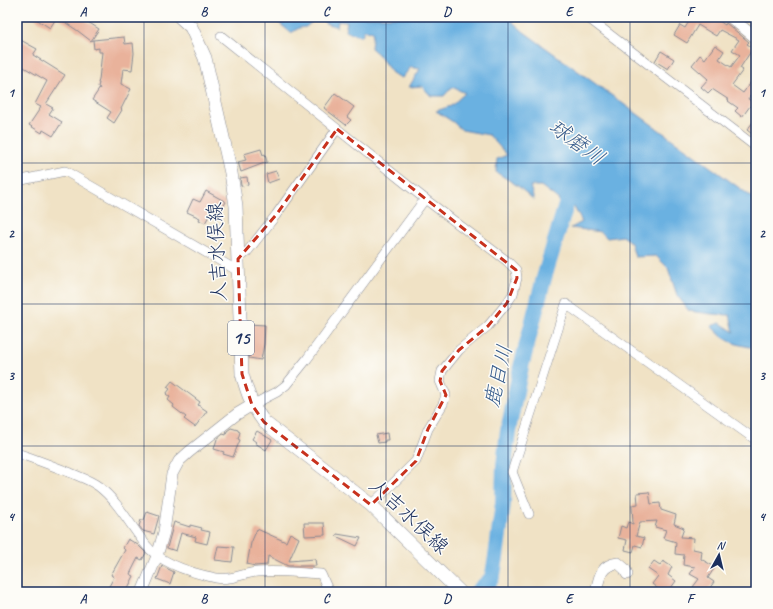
<svg xmlns="http://www.w3.org/2000/svg" width="773" height="609" viewBox="0 0 773 609" font-family="Caveat,'Klee One',sans-serif">
<rect width="100%" height="100%" fill="#fdfcf7"/>
<filter id="ink" filterUnits="userSpaceOnUse"><feTurbulence type="fractalNoise" baseFrequency=".025" numOctaves="2"/><feDisplacementMap in="SourceGraphic" scale="8" xChannelSelector="R" yChannelSelector="G"/><feConvolveMatrix kernelMatrix="1 2 1 2 8 2 1 2 1" color-interpolation-filters="sRGB"/></filter>
<filter id="wash" filterUnits="userSpaceOnUse"><feTurbulence type="fractalNoise" baseFrequency=".012" numOctaves="4" result="noise"/><feDisplacementMap in="SourceGraphic" scale="16" xChannelSelector="R" yChannelSelector="G"/><feGaussianBlur stdDeviation="0.9" result="paint"/><feColorMatrix in="noise" values="0 0 0 0 0 0 0 0 0 0 0 0 0 0 0 0 0 1.4 0 .05"/><feComposite in="paint" operator="in"/></filter>
<g filter="url(#wash)">
<rect width="100%" height="100%" fill="#f0e2c5"/>
<g fill="#6bb1e1" stroke="#4370a0">
<path d="M264 17H317L306 27 299 28 291 33 278 22Z"/>
<path d="M319 17H507L524 32 756 200V349C749 346 741 346 734 343 725 340 718 333 711 326L720 323 734 332 730 315 712 314 689 311 677 295 668 268 656 256 635 257 631 243 623 236 607 238 601 232 571 228 582 222 573 205 561 208 558 199 541 186H530L534 200 518 186 496 172 497 159 507 155 489 135 462 130 453 122 436 111 451 106 465 93 452 87 444 96H431L422 86 409 87 420 69 411 67 402 78 392 73 378 54 371 48 373 31 364 30 362 36 345 31 347 22 338 21 337 27 325 23Z"/>
</g>
<g fill="none" stroke-linecap="round" stroke-linejoin="round">
<path stroke="#6bb1e1" stroke-width="16" d="M477 592 491 579 493 574 496 557 503 503 504 466 508 431 521 367 544 278 572 185"/>
</g>
<g id="blocks">
<g fill="#e9b29b">
<path d="M33 17H80L99 29 91 41 78 31 57 17 50 28Z"/>
<path d="M685 17H713L725 25 726 23 749 42 747 44 753 48 740 68 743 70 732 85 743 93 756 75V88L748 99 753 102 742 117 735 111 738 108 728 101 729 100 712 89 708 93 701 87 708 79 692 65 700 55 705 59 715 45 724 51 719 59 731 67 740 55 732 50 739 40 720 30 716 36 698 25 687 43 674 35 680 25 685 28 690 20Z"/>
<path d="M124 37 125 44 133 43 134 53 132 70 123 69 121 84 131 89 121 109 122 110 114 123 107 118 111 112 92 100 100 88 98 87 99 83H98L99 80 102 52H99V48L94 49 93 40Z"/>
<path d="M17 38 37 49 33 55 65 75 46 104 53 108 49 114 62 122 53 136 43 130 42 133 29 125 41 107 35 104 47 81 17 63Z"/>
<path d="M661 51 674 59 668 69 655 61Z"/>
<path d="M335 93 354 107 347 117 351 120 346 125 324 108Z"/>
<path d="M756 118V137L747 130Z"/>
<path d="M261 149 263 155 265 154 267 162 241 172 238 162 246 160 244 154Z"/>
<path d="M276 171 279 179 268 183 266 174Z"/>
<path d="M247 177 248 185 241 186 240 178Z"/>
<path d="M206 191 226 202 220 212 213 209 205 223 199 220 200 218 187 212 193 199 200 202Z"/>
<path d="M248 324 265 325 264 344 261 360 249 358Z"/>
<path d="M172 381 200 402 198 405 207 411 195 427 184 419 186 417 173 407 174 405 168 400 170 397 166 394 170 389 167 387Z"/>
<path d="M231 428 238 430V431L240 432 238 439 240 440 233 457 223 454 224 452 214 449 217 439 223 434 226 435 227 431Z"/>
<path d="M257 431 272 440 266 450 255 443 256 442 252 439Z"/>
<path d="M387 433 388 440H385V442L378 443 376 435Z"/>
<path d="M649 492 651 504 660 503 661 510 676 515 674 524 684 528 681 537 694 538 693 549 702 551 701 559 715 567 708 578 714 582 707 592H701L693 587 699 579 690 574 695 567 683 565 684 555 675 554 676 542 663 538 666 530 655 527 657 521 640 522 636 536 644 538 642 547 635 545 633 552 625 550 627 540 618 538 621 526 626 528 628 522 633 524 632 505 638 504 637 493Z"/>
<path d="M147 512 159 516 154 534 143 531 139 526 141 520H144Z"/>
<path d="M174 522 190 527V525L202 528 201 530 210 532 207 544 195 541 196 537 181 533 176 551 167 548Z"/>
<path d="M304 523H324L325 535 305 536Z"/>
<path d="M257 529 286 542 290 533 299 538 289 561 315 559 316 566H288L268 556 267 565 255 566 247 564 251 543Z"/>
<path d="M337 534 361 538 357 546 336 536Z"/>
<path d="M128 539 138 545 146 553 142 560 138 558 130 574 134 576 126 592H106L114 577 111 575 125 550 123 548Z"/>
<path d="M218 546 234 547 232 562 215 560Z"/>
<path d="M654 561 660 565 663 561 672 567 668 575 676 581 668 592H662L652 584 658 576 648 569Z"/>
<path d="M162 566 174 572 170 584 157 579Z"/>
</g>
</g>
</g>
<g filter="url(#ink)">
<use href="#blocks" fill-opacity="0" stroke="#868892" stroke-width="1"/>
<g fill="none" stroke-linecap="round" stroke-linejoin="round">
<g stroke="#868892" stroke-width="10">
<g id="minor">
<path d="M587 17 756 147"/>
<path d="M221 36 425 199 507 261 516 270 517 278 513 294 507 303 488 326 459 350 442 371 440 381 446 395 443 404 428 429 416 461 371 505"/>
<path d="M17 181 65 171 238 271"/>
<path d="M238 259 247 252 276 215 337 129"/>
<path d="M252 405 277 392 286 385 307 359 425 199"/>
<path d="M17 453C35 459 53 466 71 473 80 477 90 480 98 486 118 501 130 525 146 545 161 564 192 573 216 578 230 581 244 573 257 572 278 570 300 573 321 574L329 592"/>
<path d="M529 514 512 472 566 304 756 440"/>
</g>
</g>
<g stroke="#868892" stroke-width="12">
<g id="tertiary">
<path d="M730 17 756 38"/>
<path d="M142 592 157 556 164 532 172 474 179 461 189 452 237 414 252 405"/>
<path d="M596 592C599 578 600 565 618 563L625 569 627 574"/>
</g>
</g>
<g stroke="#868892" stroke-width="14">
<path id="primary" d="M180 17 191 27 205 58 231 173 236 206 242 374C248 395 251 404 264 422L371 505 460 592"/>
</g>
<use href="#minor" stroke="#fff" stroke-width="9"/>
<use href="#tertiary" stroke="#fff" stroke-width="11"/>
<use href="#primary" stroke="#fff" stroke-width="13"/>
</g>
</g>
<path fill="none" stroke="#c8321e" stroke-width="3" stroke-dasharray="8 5" stroke-linejoin="round" d="M337 129 516 270 517 278 507 303 488 326 459 350 442 371 440 381 446 395 428 429 416 461 371 505 264 422 252 405 242 374 238 259 276 215Z"/>
<path fill="none" stroke="#1b2f5e" stroke-width="1" stroke-opacity="0.55" d="M144 17V592M265 17V592M386 17V592M508 17V592M630 17V592M17 163H756M17 304H756M17 446H756"/>
<g text-anchor="middle" dominant-baseline="central" stroke-width="3" stroke-linejoin="round" paint-order="stroke">
<rect fill="#fdfcf7" stroke="#5f6c8c" stroke-width="1" x="228" y="321" width="26" height="34" rx="3"/>
<g font-size="19" font-weight="bold" fill="#1b2f5e">
<text x="241" y="338">15</text>
</g>
<g font-size="20" fill="#1b2f5e" stroke="#fdfcf7">
<text transform="translate(217 252) rotate(-93)">人吉水俣線</text>
<text transform="translate(409 516) rotate(43)">人吉水俣線</text>
</g>
<g font-size="21" font-style="italic" fill="#375c8c" stroke="#fdfcf7">
<text transform="translate(577 142) rotate(36)">球磨川</text>
<text transform="translate(498 376) rotate(-77)">鹿目川</text>
</g>
</g>
<rect width="773" height="609" fill="none" stroke="#fdfcf7" stroke-width="44"/>
<g transform="translate(719 555) rotate(8)" stroke="#fdfcf7" stroke-width="3" paint-order="stroke">
<path d="M0-3L7 15L0 10L-7 15Z" fill="#1b2f5e"/>
<text y="-6" font-size="11" font-weight="bold" text-anchor="middle" fill="#1b2f5e">N</text>
</g>
<rect x="22" y="22" width="729" height="565" fill="none" stroke="#1b2f5e" stroke-width="1.5"/>
<g font-size="13" text-anchor="middle" font-weight="bold" fill="#1b2f5e">
<text x="83" y="16">A</text>
<text x="204" y="16">B</text>
<text x="326" y="16">C</text>
<text x="447" y="16">D</text>
<text x="569" y="16">E</text>
<text x="690" y="16">F</text>
<text x="11" y="97">1</text>
<text x="762" y="97">1</text>
<text x="11" y="238">2</text>
<text x="762" y="238">2</text>
<text x="11" y="380">3</text>
<text x="762" y="380">3</text>
<text x="11" y="521">4</text>
<text x="762" y="521">4</text>
<text x="83" y="603">A</text>
<text x="204" y="603">B</text>
<text x="326" y="603">C</text>
<text x="447" y="603">D</text>
<text x="569" y="603">E</text>
<text x="690" y="603">F</text>
</g>
</svg>
